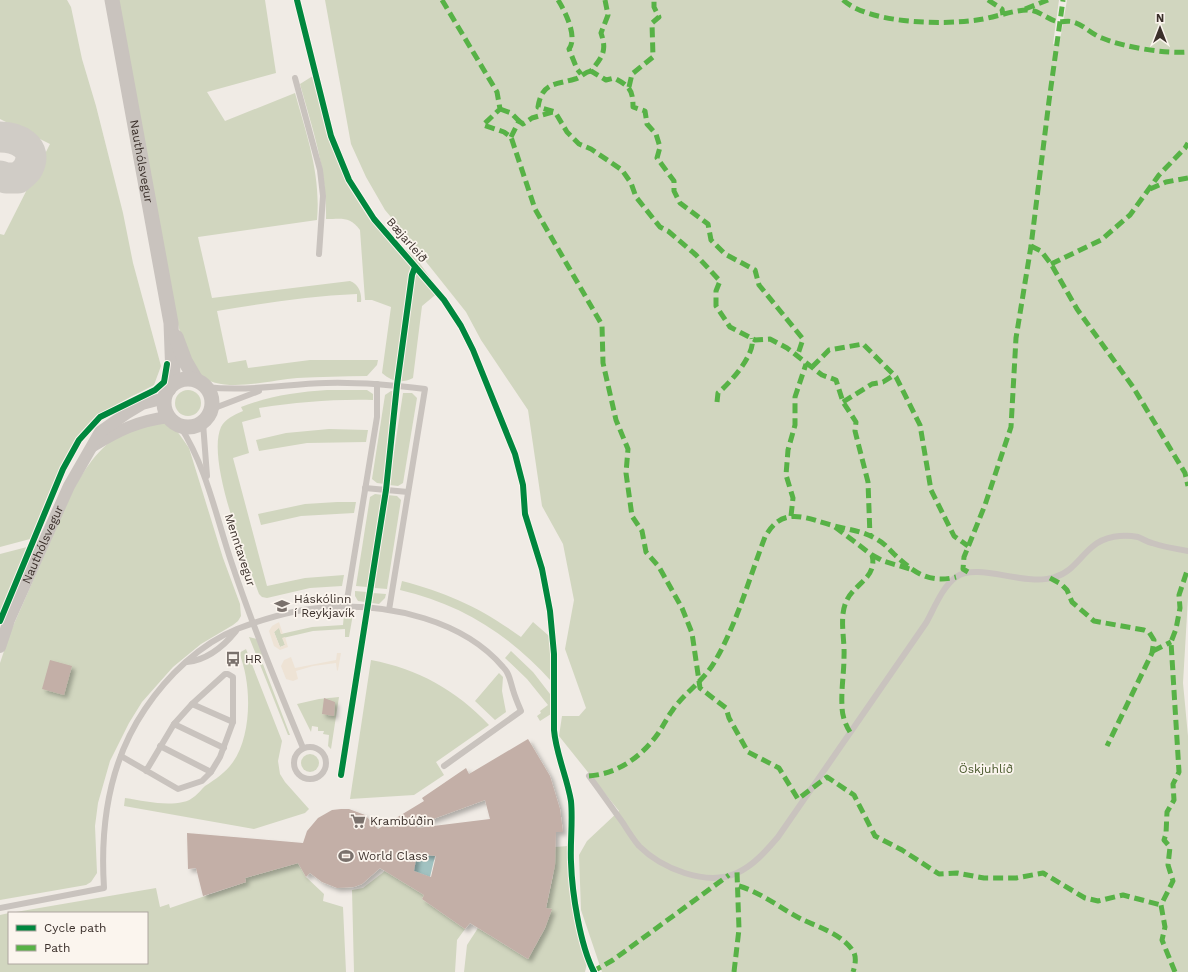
<svg xmlns="http://www.w3.org/2000/svg" width="1188" height="972" viewBox="0 0 1188 972" font-family="'Work Sans',sans-serif">
<defs>
<filter id="shadow"><feDropShadow dx="3.5" dy="3.5" stdDeviation="2" flood-color="#0004"/></filter>
</defs>
<rect width="100%" height="100%" fill="#f0ebe5"/>
<g fill="#d1d6bf">
<path d="M0 0H67L71 7 82 59 96 106 123 213 133 263 161 366 154 385C135 395 114 404 98 417 64 442 47 501 30 539L0 547V234L4 235 50 144 0 119Z"/>
<path d="M118 0H265L276 73 207 92 225 121 295 93C307 136 321 175 317 220L198 237 212 298 350 281C359 284 362 294 361 302H357V294C310 296 264 303 217 311L228 363 246 360 248 368 310 360H378L377 365 367 376C343 376 320 377 297 378 269 380 221 395 199 374 189 364 180 334 177 320Z"/>
<path d="M325 0H1059L1053 44 1059 46 1067 0H1188V598L1183 683 1188 736V972H602L581 910 579 855 587 841 619 811 559 736 562 716H579L586 708 565 649 574 600 563 544 542 506 528 410 481 340 466 312 423 258V255L385 210 366 177 351 144Z"/>
<path d="M316 74 331 136 349 180 374 219 418 261 440 291 422 306 413 378C401 384 391 381 382 373L391 307 372 300H365L360 230C350 216 342 219 326 219 327 170 313 131 300 84Z"/>
<circle cx="188" cy="403" r="13"/>
<path d="M327 390H367L373 394V400C334 399 298 402 259 408L261 417 242 422 249 453 233 458 267 586 305 578 344 575 342 586 310 588 267 598 262 597 259 594C246 558 206 461 221 427 225 419 234 415 243 411L241 407C269 396 297 392 327 390Z"/>
<path d="M391 391 400 392 385 484 377 483 372 479 385 395Z"/>
<path d="M403 393H412L417 398 403 483 398 486 389 485Z"/>
<path d="M164 422 177 431 189 448 223 558 240 604 241 616 238 621 233 625 201 644 173 667 142 702 129 723 110 761 98 803 95 826 97 873 91 882 86 885 0 900V663L10 633 73 490C86 467 102 442 128 431 139 427 152 425 164 422Z"/>
<path d="M329 429 368 430 366 442 307 443 259 451 256 440 286 433Z"/>
<path d="M375 494 383 495 369 585 367 587 356 586 370 497Z"/>
<path d="M387 495 397 496 401 500 387 589 375 588 373 585Z"/>
<path d="M337 502H356L354 513 301 516 261 525 258 514 305 504Z"/>
<path d="M27 547 0 612V554Z"/>
<path d="M402 581C448 593 481 608 521 637L533 622 556 642V681H551C510 635 461 604 400 590Z"/>
<path d="M355 591 367 592 365 602 358 601 355 596Z"/>
<path d="M373 593 386 594 385 598 379 604 372 603Z"/>
<path d="M344 614H353L349 637H345V629L313 631 283 638 285 645 280 647 274 632 279 627 281 634 312 627 343 625Z"/>
<path d="M249 637 257 639 264 655 261 659 290 735H288Z"/>
<path d="M246 649 282 741 278 761 280 774 285 782 309 809 305 813 254 829 124 806 125 798C144 801 165 806 183 802 192 801 199 792 205 786 216 779 225 773 233 762 252 735 252 683 239 653Z"/>
<path d="M511 651 533 672 550 694 551 714 540 721 537 716 541 713 540 711 548 705 527 679 505 658Z"/>
<path d="M371 660C418 669 456 690 489 725L436 762 444 775 414 795 350 799Z"/>
<path d="M499 673 503 677 502 691 506 712 495 720 475 701Z"/>
<path d="M339 697 331 749 328 746 329 735 323 734 324 731H318V727L312 726 311 732 297 704 319 699Z"/>
<circle cx="310" cy="763" r="9"/>
<path d="M568 842H574L575 904 588 959 585 972H464L467 945 478 928 528 959 545 928 551 910 546 908 553 876 555 847 568 846Z"/>
<path d="M298 863 306 877 324 894 323 901 343 907 346 972H0V915L9 913V963H147V913H10L156 888 160 907 169 904 170 908 246 882 245 878Z"/>
<path d="M385 871 424 895 422 899 465 929 457 940 455 972H354L352 890 363 888Z"/>
</g>
<g fill="#eee3d5">
<path d="M279 622 283 634H281L279 628 274 632 280 647 285 645 282 638 285 637 288 647 280 650 274 646 269 631 272 626Z"/>
<path d="M337 653H341L338 670 337 671 336 663 313 666 296 671 298 679 293 681 286 679 281 666 284 660 291 657 295 668 336 660Z"/>
</g>
<path fill="#a1c2c1" d="M417 854 435 856 430 877 413 871Z"/>
<g fill="none" stroke-linecap="round" stroke-linejoin="round">
<path stroke="#d0ccc6" stroke-width="31" d="M0 137C17 137 39 147 28 168 26 172 21 175 18 178H6L0 176"/>
</g>
<g fill="#c3afa7" fill-rule="evenodd" filter="url(#shadow)">
<path d="M50 660 72 666 64 695 42 689Z"/>
<path d="M324 698 335 702 334 716 322 714Z"/>
<path d="M528 739 550 776 560 809 563 832H556L555 865 546 908 552 909 545 928 528 959 470 923 465 929 422 899 424 895 380 868 362 884 354 887 337 888 322 882 310 873 306 877 298 863 245 878 246 882 203 896 196 868 188 869 187 833 303 843 307 831 318 818 332 810 341 809H349L365 815 378 829 424 801 422 798 466 768 469 774ZM485 800 490 819 417 828V825ZM417 854 436 856 431 877 414 871Z"/>
</g>
<g fill="none" stroke-linecap="round" stroke-linejoin="round">
<g stroke="#c9c3be" stroke-width="6">
<path d="M295 78 320 170 323 196 319 254"/>
<path d="M206 387C247 392 286 384 326 383 359 382 392 385 425 389L389 610"/>
<path d="M212 409 259 391"/>
<path d="M203 423 207 476"/>
<path d="M180 426C207 468 216 517 232 564 253 627 278 687 303 748"/>
<path d="M365 488 408 492"/>
<path d="M346 606 377 417V384"/>
<path d="M187 662C207 660 223 647 236 631"/>
<path d="M192 704 233 722"/>
<path d="M174 724 224 748"/>
<path d="M160 746 211 772"/>
<circle cx="310" cy="763" r="16"/>
<path d="M121 756 178 789 202 781 211 772 220 757 233 722V677L228 674H225L192 704 174 724 146 771"/>
<path d="M589 776C601 792 612 808 623 823 628 831 633 839 639 846 661 868 706 887 737 873 754 865 766 851 778 837L926 623C934 609 942 587 956 577 978 562 1025 587 1055 577 1072 572 1079 558 1092 547 1104 536 1123 534 1138 537 1143 539 1147 542 1152 543 1164 547 1176 549 1188 551"/>
<path d="M0 908 104 888C100 826 109 762 145 709 167 676 200 644 237 629 266 618 300 608 331 607 390 604 463 620 503 667 510 674 510 681 513 690 515 697 518 704 521 711L444 766"/>
</g>
<g stroke="#c9c3be" stroke-width="12">
<path d="M93 446C119 430 138 421 168 417"/>
<path id="s1" d="M0 647 9 620 69 486 100 432 127 413 142 404 165 398"/>
</g>
<g stroke="#c9c3be" stroke-width="15">
<path id="s2" d="M112 0 171 323 173 377 169 389"/>
<path d="M176 337 185 361 196 380"/>
<circle cx="188" cy="403" r="24"/>
</g>
<g stroke="#57b246" stroke-width="5" stroke-dasharray="10 5" stroke-linecap="butt">
<path d="M442 0 497 92 500 109 483 125 504 132 511 137 535 209 602 325 603 363 616 420 628 449 626 473 632 516 642 531 646 552 659 567 682 608 692 633 700 688 726 708 729 718 748 752 779 768 798 799 827 777 854 795 875 836 902 850 939 874 957 873 984 878H1016L1043 873 1085 898 1098 901 1123 895 1161 905"/>
<path d="M558 0C565 11 578 37 569 49L577 69 581 74"/>
<path d="M605 0 608 15 601 33C607 51 603 56 591 71L606 80 614 78C629 86 633 89 633 107L645 111 647 124 656 134 660 147 657 158 674 181V191L680 203 708 224 711 240 725 254 755 270 759 285 803 339 797 357"/>
<path d="M843 0C870 24 943 25 977 20 993 18 1013 10 1028 10 1038 10 1046 18 1055 21 1061 23 1067 20 1073 22 1084 25 1091 34 1102 38 1123 47 1165 54 1188 52"/>
<path d="M988 0 1002 9 1003 15"/>
<path d="M1025 9 1048 0"/>
<path d="M591 71C584 72 582 77 575 79 555 85 542 82 538 107L555 112 567 132 579 144 591 149 622 170 631 183 636 197 660 227 668 231 696 255 720 281 716 291V306L730 327 755 340 770 339 787 348 822 375 836 380 843 402 856 422 855 431 868 482 870 536"/>
<path d="M629 87 632 74 653 57 652 23 659 17 654 7V0"/>
<path d="M500 109 511 113 519 121"/>
<path d="M511 137 519 121 523 124 532 118 553 112"/>
<path d="M1150 189 1166 182 1188 178"/>
<path d="M1031 246 1041 251 1051 264 1077 309 1133 387 1185 473 1188 486"/>
<path d="M1051 264 1101 240 1130 215 1159 175 1185 148 1188 143"/>
<path d="M812 367 829 350 863 344 896 377 920 425 931 490 954 536 968 546"/>
<path d="M717 402 718 393C730 383 756 354 752 338"/>
<path d="M843 402 872 384 883 382 894 375"/>
<path d="M791 516 793 498 786 475 788 450 795 425V397L806 364"/>
<path d="M835 527 872 555C878 578 853 584 846 602 839 618 845 640 844 657 844 673 841 690 842 706 842 715 845 724 850 732"/>
<path d="M872 555 883 561 910 569"/>
<path d="M968 572 963 569 964 557 985 505 1011 427 1016 338 1031 246 1049 101 1063 0"/>
<path d="M1050 578 1061 584 1067 590 1072 602 1094 621 1144 630 1149 632 1154 640 1152 653 1107 746"/>
<path d="M1153 651 1171 642"/>
<path d="M589 776C617 774 641 757 657 735 663 727 666 719 672 711 684 693 704 681 715 661 736 626 750 576 765 537 783 504 807 519 835 526 850 530 864 531 878 540 884 543 889 549 894 554 913 572 929 584 956 577"/>
<path d="M739 886C762 893 780 908 801 919 818 927 842 934 853 951 857 957 855 966 853 972"/>
<path d="M592 972 613 960 729 875"/>
<path d="M734 972 739 929 737 872"/>
<path d="M1175 972 1162 940 1165 927 1161 905 1173 881 1168 865 1170 847 1164 840 1166 834 1167 812 1174 800 1173 784 1179 772 1171 642 1176 629 1180 608 1179 595 1188 568"/>
</g>
<g stroke="#fbf5ee" stroke-width="8">
<g id="cycleway">
<path d="M297 0 331 136 349 180 374 219 444 300 461 326 473 350 515 454 523 485 525 514 542 569 550 611 554 654V730C556 754 567 777 571 801 573 821 570 842 571 862 572 893 580 945 594 972"/>
<path d="M0 621 63 469 79 440 100 417 155 390 164 382 167 364"/>
<path d="M341 775 386 490 397 385 412 275 415 267"/>
</g>
</g>
<use href="#cycleway" stroke="#00873e" stroke-width="6"/>
</g>
<defs>
<g id="university-bare" transform="scale(1.2)"><path d="M0-5L7-2L0 1L-7-2ZM-4 1L0 2.5L4 1V4Q0 6-4 4Z" fill="#7a716c" stroke="#fbf5ee" stroke-width="2.5" paint-order="stroke"/></g>
<g id="bus-bare" transform="scale(1.2)"><path d="M-5-6H5V4H4V6H2V4H-2V6H-4V4H-5ZM-3.5-4V0h7V-4ZM-3.5 1.2v1.5H-2V1.2ZM2 1.2v1.5H3.5V1.2Z" fill="#7a716c" stroke="#fbf5ee" stroke-width="2.5" paint-order="stroke"/></g>
<g id="supermarket-bare" transform="scale(1.2)"><path d="M-6-5.5h2.5l.6 2H6L4.5 2H-2.5L-4.4-4H-6ZM-1.5 3.2a1.3 1.3 0 1 0 .1 0ZM3 3.2a1.3 1.3 0 1 0 .1 0Z" fill="#7a716c" stroke="#fbf5ee" stroke-width="2.5" paint-order="stroke"/></g>
<g id="stadium-bare" transform="scale(1.2)"><path d="M0-5a6.5 5 0 1 0 0 10a6.5 5 0 1 0 0-10ZM-3.5-1.8h7v3.6h-7Z" fill="#7a716c" stroke="#fbf5ee" stroke-width="2.5" paint-order="stroke"/></g>
</defs>
<g fill-rule="evenodd">
<use href="#university-bare" x="282" y="606"/>
<use href="#bus-bare" x="233" y="659"/>
<use href="#supermarket-bare" x="358" y="821"/>
<use href="#stadium-bare" x="346" y="856"/>
</g>
<g text-anchor="middle" dominant-baseline="central" stroke-width="3.5" stroke-linejoin="round" paint-order="stroke">
<g font-size="12" fill="#3b302b" stroke="#fbf5ee">
<text stroke="none"><textPath href="#s2" startOffset="164">Nauthólsvegur</textPath></text>
<text transform="translate(407 240) rotate(49)">Bæjarleið</text>
<text stroke="none"><textPath href="#s1" startOffset="111">Nauthólsvegur</textPath></text>
<text transform="translate(240 550) rotate(72)">Menntavegur</text>
</g>
<g font-size="12" fill="#3b302b" stroke="#fbf5ee" text-anchor="start">
<text x="294" y="599">Háskólinn<tspan x="294" dy="14">í Reykjavík</tspan></text>
<text x="245" y="659">HR</text>
<text x="370" y="821">Krambúðin</text>
<text x="358" y="856">World Class</text>
</g>
<g font-size="12" fill="#4a5a2e" stroke="#fbf5ee">
<text x="986" y="769">Öskjuhlíð</text>
</g>
</g>
<rect x="8" y="912" width="140" height="52" fill="#fbf5ee" stroke="#aea6a0"/>
<rect x="16" y="925" width="20" height="6" fill="#00873e" stroke="#aea6a0"/>
<text x="44" y="932" font-size="12" fill="#3b302b">Cycle path</text>
<rect x="16" y="945" width="20" height="6" fill="#57b246" stroke="#aea6a0"/>
<text x="44" y="952" font-size="12" fill="#3b302b">Path</text>
<g transform="translate(1160 28)" stroke="#fbf5ee" stroke-width="3" paint-order="stroke">
<path d="M0-3L7 15L0 10L-7 15Z" fill="#3b302b"/>
<text y="-6" font-size="11" font-weight="bold" text-anchor="middle" fill="#3b302b">N</text>
</g>
</svg>
